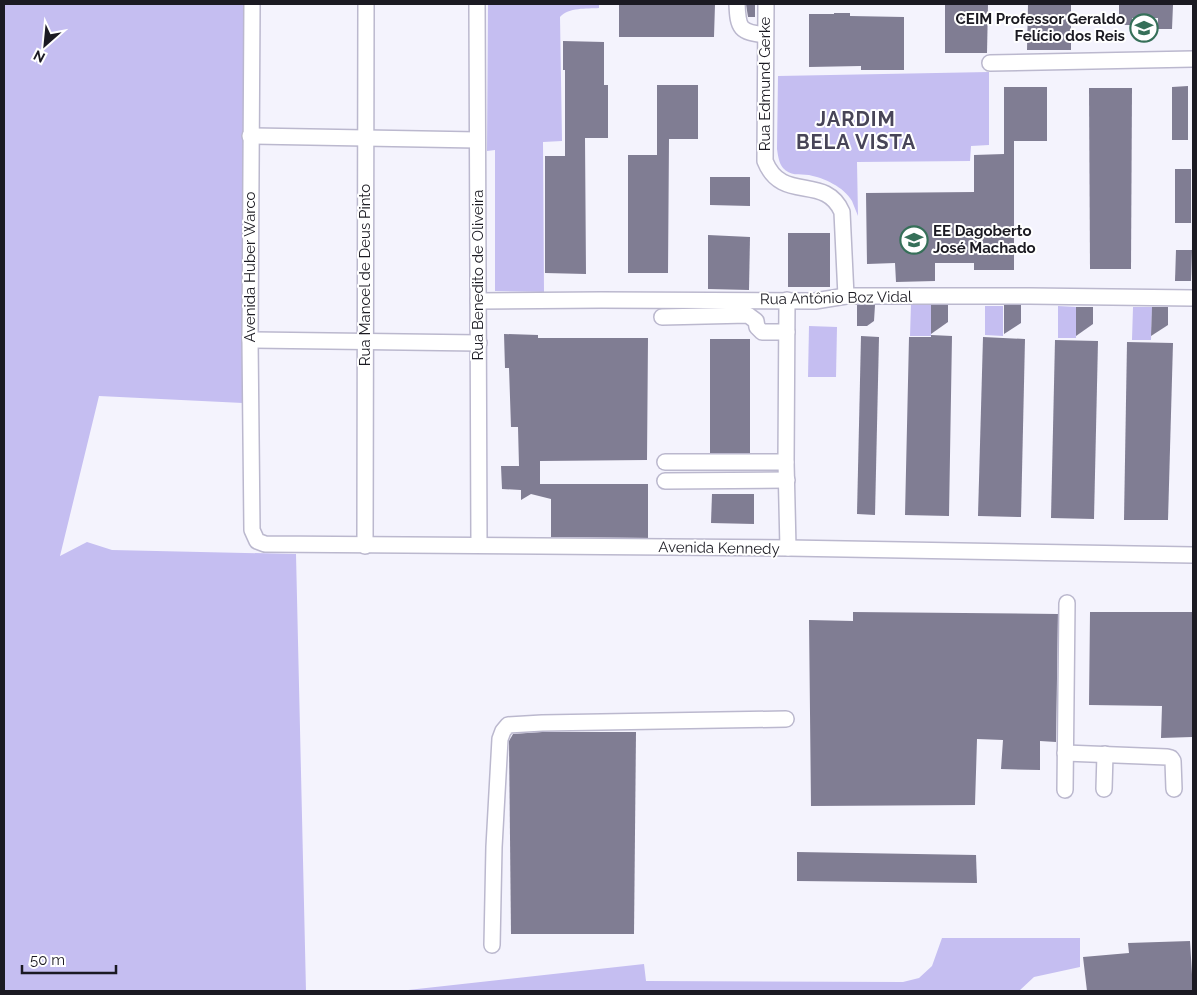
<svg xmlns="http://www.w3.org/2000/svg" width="1197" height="995" viewBox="0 0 1197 995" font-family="Raleway,sans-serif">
<rect width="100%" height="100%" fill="#f4f3fd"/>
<g fill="#c5bef1">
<path d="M4 4H244L243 403 99 396 60 556 87 542 112 550 296 554 306 991H4Z"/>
<path d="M488 4H599V8C586 9 569 7 560 17L562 141 543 142 544 292 495 291V150L487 151Z"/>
<path d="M989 72V145L971 146 970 161 857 162 858 216C856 211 854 206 852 201 844 187 824 178 809 175 799 174 790 176 783 168 779 163 778 156 777 149L778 76Z"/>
<path d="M911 305H931V336H910Z"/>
<path d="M985 306H1003V336L985 335Z"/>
<path d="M1058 306 1076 307V338H1058Z"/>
<path d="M1133 307H1152L1151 340H1132Z"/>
<path d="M809 326 837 327 836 377H808Z"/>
<path d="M942 938H1080V967L1034 977 1019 991H399L644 964 646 981 903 982 919 978 932 966Z"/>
</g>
<g fill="#807d93">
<path d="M619 4H715L714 37H619Z"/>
<path d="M746 4H755V17H748Z"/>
<path d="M945 4H988L987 53H945Z"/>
<path d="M1028 4H1071V50H1027Z"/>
<path d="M1119 4 1173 5 1172 29H1158V18H1132V25H1119Z"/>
<path d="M834 13H850V16L904 17V70H861V66L809 67V14H834Z"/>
<path d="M563 41 604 42V85H608V138H585L586 274 545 273V156H565V70H563Z"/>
<path d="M657 85H698V139H669L668 273H628V155H657Z"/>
<path d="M1188 86V140H1172V87Z"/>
<path d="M1004 87H1047V141H1014V270H974V263H935V281L896 282 895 263 867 264 866 193 974 192V155L1004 154Z"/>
<path d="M1089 88H1132L1131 269H1090Z"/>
<rect x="1175" y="169" width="16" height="54"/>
<path d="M710 177H750V206L710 205Z"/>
<rect x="788" y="233" width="42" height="54"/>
<path d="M708 235 750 237 749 290 708 289Z"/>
<path d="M1176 250H1192L1191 281H1175Z"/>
<path d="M857 305H875L874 321 867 326H857Z"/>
<path d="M931 305H948V322L931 334Z"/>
<path d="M1004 305H1021V323L1004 334Z"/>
<path d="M1076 307H1093V324L1076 336Z"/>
<path d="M1152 307H1168V325L1151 336Z"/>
<path d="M504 334 538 335V338H648L647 460 540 461V484H648V538L551 537V499L531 494 521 500V490L502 489 501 466H519L518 427H511L509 368H505Z"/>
<path d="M931 335 952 336 949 516 905 515 909 337H931Z"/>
<path d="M861 336 879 337 875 515 857 514Z"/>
<path d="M983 337 1025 339 1021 517 978 516Z"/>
<rect x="710" y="339" width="40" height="114"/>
<path d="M1055 340 1098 341 1094 519 1051 518Z"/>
<path d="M1127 342 1173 343 1168 520H1124Z"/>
<path d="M712 494H754V524L711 523Z"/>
<path d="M853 612 1058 614 1056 742 1040 741V770L1001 769 1003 740 977 739 975 805 811 806 809 620 853 621Z"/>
<path d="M1090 612H1193L1192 737 1161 738 1162 706 1089 705Z"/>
<path d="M542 732H636L634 934H511L509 741 513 734Z"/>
<path d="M797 852 976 855 977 883 797 881Z"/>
<path d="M1190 941 1193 991H1087L1083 957 1129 953 1128 943Z"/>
</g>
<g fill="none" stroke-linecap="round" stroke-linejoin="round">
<g stroke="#bbb8ce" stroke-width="18">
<g id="minor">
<path d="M252 4 250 340 252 530 257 541 265 544 788 548 1193 555"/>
<path d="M477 4 479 545"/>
<path d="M737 4C738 29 740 32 765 35"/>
<path d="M766 4 765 161C782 204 825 173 842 212L846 296"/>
<path d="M990 63 1193 59"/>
<path d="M250 136 477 140"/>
<path d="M787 300 786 462 788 548"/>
<path d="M478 301 601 300 815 301 846 296H1030L1193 298"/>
<path d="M662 317 748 315 756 321 757 327 762 332H787"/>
<path d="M250 340 479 343"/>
<path d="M665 462H786"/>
<path d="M665 481 787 480"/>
<path d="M365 546 366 4"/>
<path d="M1065 753 1167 757 1171 758 1173 761 1174 789"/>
<path d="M1104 789 1105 754"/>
<path d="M1065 790 1067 603"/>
<path d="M492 945 494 847 500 739 503 731 508 725 542 723 786 719"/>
</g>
</g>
<use href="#minor" stroke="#fff" stroke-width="15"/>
</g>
<defs>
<g id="school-ring" transform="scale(1.4375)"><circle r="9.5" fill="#fff" stroke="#367059" stroke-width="1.5"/><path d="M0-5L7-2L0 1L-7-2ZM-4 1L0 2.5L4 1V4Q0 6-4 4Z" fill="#367059"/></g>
</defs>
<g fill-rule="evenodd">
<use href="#school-ring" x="1144" y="28"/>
<use href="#school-ring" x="914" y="240"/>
</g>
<g text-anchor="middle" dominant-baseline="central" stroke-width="4" stroke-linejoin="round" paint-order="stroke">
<g font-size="15" font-weight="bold" fill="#1b1a22" stroke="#fff" text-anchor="end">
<text x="1125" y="19">CEIM Professor Geraldo<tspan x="1125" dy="17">Felício dos Reis</tspan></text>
<text x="933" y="231" text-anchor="start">EE Dagoberto<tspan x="933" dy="17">José Machado</tspan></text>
</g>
<g font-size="15" fill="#1b1a22" stroke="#fff">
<text transform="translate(765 84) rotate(-90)">Rua Edmund Gerke</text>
<text transform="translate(250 267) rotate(-90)">Avenida Huber Warco</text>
<text transform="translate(365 275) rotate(-90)">Rua Manoel de Deus Pinto</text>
<text transform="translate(478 275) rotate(-90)">Rua Benedito de Oliveira</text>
<text transform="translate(836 298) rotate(-1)">Rua Antônio Boz Vidal</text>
<text transform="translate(719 548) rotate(1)">Avenida Kennedy</text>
</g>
<g font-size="20" font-weight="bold" letter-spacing="1" fill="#484558" stroke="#fff">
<text x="856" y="119">JARDIM<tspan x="856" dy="23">BELA VISTA</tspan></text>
</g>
</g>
<rect width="1197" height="995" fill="none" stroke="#1b1a22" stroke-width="10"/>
<g transform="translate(45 45) rotate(207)" stroke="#ffffff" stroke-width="4" paint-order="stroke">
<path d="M0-4L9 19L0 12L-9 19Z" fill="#1b1a22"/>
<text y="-8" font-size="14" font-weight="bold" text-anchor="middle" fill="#1b1a22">N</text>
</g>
<path d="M22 965v8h94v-8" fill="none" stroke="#1b1a22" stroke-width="2.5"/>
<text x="30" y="965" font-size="15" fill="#1b1a22" stroke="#ffffff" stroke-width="4" paint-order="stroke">50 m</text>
</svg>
